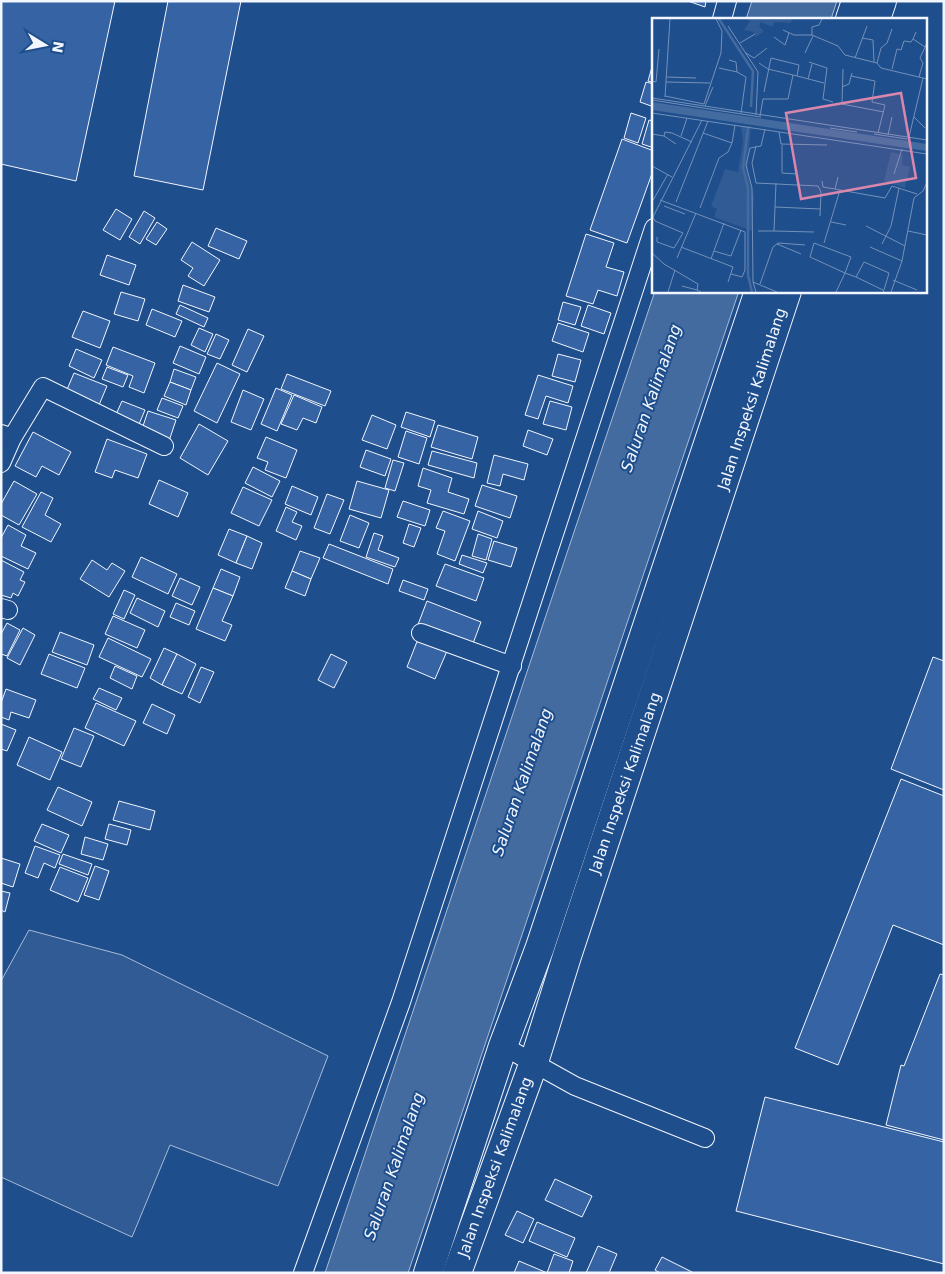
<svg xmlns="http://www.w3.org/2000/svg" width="945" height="1274" viewBox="0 0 945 1274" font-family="'DejaVu Sans',sans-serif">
<rect width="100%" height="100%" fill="#1f4e8c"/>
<path fill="#305b95" stroke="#a8bbd7" d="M29 930 122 955 328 1056 278 1186 170 1145 132 1237 1 1177V981Z"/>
<g fill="#446ba0" stroke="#a8bbd7">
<path d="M752 1H837L831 19H746Z"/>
<path d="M655 291H739L408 1273H325Z"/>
</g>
<g fill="#3563a3" stroke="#f2f6ff">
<path d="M1 1H115L76 181 1 164Z"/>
<path d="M168 1H241L203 190 134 176Z"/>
<path d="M688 1H706L705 7Z"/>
<path d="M652 67H654V83L648 81Z"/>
<path d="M646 82 654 84V107L640 102Z"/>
<path d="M631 113 646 118 638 143 624 138Z"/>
<path d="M649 120 654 121V148L642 144Z"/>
<path d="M622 139 654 151V168L627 243 590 230Z"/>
<path d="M116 209 132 219 120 240 103 230Z"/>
<path d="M144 211 155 218 140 244 129 237Z"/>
<path d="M157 222 167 229 156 245 146 239Z"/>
<path d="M216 228 247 241 239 259 208 246Z"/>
<path d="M586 234 614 243 606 267 624 272 617 296 598 290 593 304 566 296Z"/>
<path d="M192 242 220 260 204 286 188 276 193 268 181 260Z"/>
<path d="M107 255 136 265 129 285 100 275Z"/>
<path d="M183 285 215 297 209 312 178 301Z"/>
<path d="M121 292 145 299 138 321 114 314Z"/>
<path d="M563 302 581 307 575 325 558 320Z"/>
<path d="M180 305 208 318 204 327 176 314Z"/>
<path d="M588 305 611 313 604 334 581 326Z"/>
<path d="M152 309 182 321 175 337 146 325Z"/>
<path d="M83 311 110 321 100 348 72 337Z"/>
<path d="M558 323 589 333 583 352 552 341Z"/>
<path d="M199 328 213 334 205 352 191 345Z"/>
<path d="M248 329 264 336 247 372 232 365Z"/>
<path d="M216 334 229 340 220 359 207 354Z"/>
<path d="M180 346 206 357 199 374 173 363Z"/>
<path d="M113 347 155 363 144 393 129 387 133 376 106 365Z"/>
<path d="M76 349 102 360 94 378 69 366Z"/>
<path d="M558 354 581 360 575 382 552 376Z"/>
<path d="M217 363 240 374 217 423 194 411Z"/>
<path d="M107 367 128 375 123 387 102 379Z"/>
<path d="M174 369 196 377 191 390 170 382Z"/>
<path d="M74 373 107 386 99 405 66 392Z"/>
<path d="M287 374 331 391 325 406 281 389Z"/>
<path d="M538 375 573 386 568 403 546 396 538 419 525 415Z"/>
<path d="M170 382 191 390 186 405 164 396Z"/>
<path d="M276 388 292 395 277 431 261 424Z"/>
<path d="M243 390 264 399 251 430 231 422Z"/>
<path d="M294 395 322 407 316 423 303 418 297 430 281 424Z"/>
<path d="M162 398 183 406 178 418 157 410Z"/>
<path d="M122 401 145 410 137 429 114 419Z"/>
<path d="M550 401 572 407 566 430 543 424Z"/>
<path d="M148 411 176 420 169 441 141 432Z"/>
<path d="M406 412 435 421 430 437 401 427Z"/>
<path d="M372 415 396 425 387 449 362 440Z"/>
<path d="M199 424 228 441 208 475 180 458Z"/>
<path d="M438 425 478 437 472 459 431 447Z"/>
<path d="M528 430 553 439 547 455 523 446Z"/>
<path d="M406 431 427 438 419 464 398 457Z"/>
<path d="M33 432 71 452 59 475 42 466 36 477 15 466Z"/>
<path d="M266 437 297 450 286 478 265 470 268 462 257 458Z"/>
<path d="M107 439 147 454 138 478 115 470 112 478 95 472Z"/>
<path d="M366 450 391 459 385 476 360 467Z"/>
<path d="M432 451 477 463 474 478 428 465Z"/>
<path d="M494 455 528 464 524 480 503 474 500 486 487 483Z"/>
<path d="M393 460 404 463 395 491 385 488Z"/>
<path d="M253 467 280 481 272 497 245 483Z"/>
<path d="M423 468 452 478 448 492 469 499 464 514 427 503 431 490 418 486Z"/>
<path d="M159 480 188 493 178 517 149 504Z"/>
<path d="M14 481 37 494 19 525 1 515V504Z"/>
<path d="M357 481 389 490 381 518 349 509Z"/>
<path d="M482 485 517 496 510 518 475 506Z"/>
<path d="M292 486 318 497 311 515 285 504Z"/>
<path d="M243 487 272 500 259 526 231 513Z"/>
<path d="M41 492 53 498 45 515 61 524 51 542 22 527Z"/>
<path d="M327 494 344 500 330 534 314 528Z"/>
<path d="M403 501 430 510 425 526 397 517Z"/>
<path d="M286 507 297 512 292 522 302 526 296 540 276 531Z"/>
<path d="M443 511 470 521 455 561 437 554 445 531 436 528Z"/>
<path d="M478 511 503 521 497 538 472 529Z"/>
<path d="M350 515 369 523 359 548 340 541Z"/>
<path d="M409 524 421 528 414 547 403 543Z"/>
<path d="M8 525 26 535 21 546 36 553 28 569 1 556V538Z"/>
<path d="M229 529 247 536 236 563 218 555Z"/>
<path d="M374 533 383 536 378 550 399 558 395 567 366 557Z"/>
<path d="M478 534 492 539 486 560 472 556Z"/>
<path d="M247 536 262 543 252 569 236 563Z"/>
<path d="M494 541 517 548 511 567 488 560Z"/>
<path d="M329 544 393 569 388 584 323 558Z"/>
<path d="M300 551 320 558 311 579 292 571Z"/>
<path d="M462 555 487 563 483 573 459 564Z"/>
<path d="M141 557 177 574 168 594 132 577Z"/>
<path d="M1 560 24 572 20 580 25 582 18 596 13 593 11 598 1 595Z"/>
<path d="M92 560 107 570 112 563 125 571 109 597 80 579Z"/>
<path d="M445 564 484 578 476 601 436 586Z"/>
<path d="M221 569 240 577 233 596 213 588Z"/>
<path d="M292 571 311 579 305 596 285 588Z"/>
<path d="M180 578 200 587 192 605 172 596Z"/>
<path d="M403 580 428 589 424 600 399 591Z"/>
<path d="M213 588 233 596 222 621 232 625 225 641 196 629Z"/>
<path d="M124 590 135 595 124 619 113 614Z"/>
<path d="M137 598 165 611 158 627 130 613Z"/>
<path d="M427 601 481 622 471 649 417 627Z"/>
<path d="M176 603 195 611 189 625 170 617Z"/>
<path d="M113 616 145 630 137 648 105 634Z"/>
<path d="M7 623 20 630 7 656 1 654V634Z"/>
<path d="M23 628 35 635 20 665 7 658Z"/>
<path d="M60 632 94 645 87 665 52 652Z"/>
<path d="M108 638 151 659 142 677 99 657Z"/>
<path d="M418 639 447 651 435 679 407 667Z"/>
<path d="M164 648 177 654 162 685 150 678Z"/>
<path d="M49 654 85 668 77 688 41 674Z"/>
<path d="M177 654 196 664 182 694 162 685Z"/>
<path d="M331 654 347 662 334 688 318 680Z"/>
<path d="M933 657 944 661V790L891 769Z"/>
<path d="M115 666 137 676 132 689 110 678Z"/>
<path d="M201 667 214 672 200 703 188 697Z"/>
<path d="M99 688 122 698 116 710 93 699Z"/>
<path d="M6 689 36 700 29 718 11 712 9 720 1 717V703Z"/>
<path d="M96 703 136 721 124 746 85 728Z"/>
<path d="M152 704 175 715 167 734 143 723Z"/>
<path d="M1 724 16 730 7 751 1 749Z"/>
<path d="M74 728 94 736 81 767 61 759Z"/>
<path d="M29 737 62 752 50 780 17 765Z"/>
<path d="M901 779 944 796V945L893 925 838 1065 795 1048Z"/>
<path d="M58 787 92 802 82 826 47 810Z"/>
<path d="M119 801 155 811 150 830 113 820Z"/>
<path d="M42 824 69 835 61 853 34 841Z"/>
<path d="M109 824 131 830 127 845 105 839Z"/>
<path d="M85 837 108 844 103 860 81 854Z"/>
<path d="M35 846 60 855 55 868 44 863 38 878 25 873Z"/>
<path d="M63 854 92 864 88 875 59 864Z"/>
<path d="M1 858 20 864 13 887 1 883Z"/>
<path d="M95 866 109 871 99 900 84 895Z"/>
<path d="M60 867 88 878 78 902 50 890Z"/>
<path d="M1 891 10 893 5 912 1 910Z"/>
<path d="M940 974 944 975V1140L886 1125 901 1065 904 1066Z"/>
<path d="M765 1097 944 1142V1264L736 1211Z"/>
<path d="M555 1179 592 1196 582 1217 545 1200Z"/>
<path d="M517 1211 534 1219 523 1243 505 1235Z"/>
<path d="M537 1222 575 1238 567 1257 529 1241Z"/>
<path d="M598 1246 617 1254 609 1273H586Z"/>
<path d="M554 1254 573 1261 569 1273H547Z"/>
<path d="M662 1257 694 1273H660L655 1270Z"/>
<path d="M519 1261 545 1272V1273H514Z"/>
</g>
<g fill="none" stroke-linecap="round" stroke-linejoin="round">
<g stroke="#f2f6ff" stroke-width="20">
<g id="street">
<path d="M722 19 727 1"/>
<path d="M1 434 12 438 1 463"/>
<path d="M12 438 43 387 164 446"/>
<path d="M1 608 8 610"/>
<path d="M421 633 512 666"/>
<path d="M503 1046 575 1086 705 1138"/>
<path d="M303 1273 401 1002 654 228"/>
</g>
</g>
<g stroke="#f2f6ff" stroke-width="30">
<g id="primary">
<path d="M850 19 856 1"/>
<path d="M876 19 882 1"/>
<path d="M428 1273 503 1046 540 947 759 291"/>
<path d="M457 1273 534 1062 567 956 787 291"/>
</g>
</g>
<use href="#street" stroke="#1f4e8c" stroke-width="18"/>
<use href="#primary" stroke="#1f4e8c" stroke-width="28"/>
</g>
<g text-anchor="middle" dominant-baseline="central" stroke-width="4" stroke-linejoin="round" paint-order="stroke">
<g font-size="15" fill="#f2f6ff" stroke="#1f4e8c">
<text transform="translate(752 399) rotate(-72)">Jalan Inspeksi Kalimalang</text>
<text transform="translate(625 783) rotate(-71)">Jalan Inspeksi Kalimalang</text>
<text transform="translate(495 1167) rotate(-70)">Jalan Inspeksi Kalimalang</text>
</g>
<g font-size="16" font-style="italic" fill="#f2f6ff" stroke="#1f4e8c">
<text transform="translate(651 398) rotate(-71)">Saluran Kalimalang</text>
<text transform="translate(522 782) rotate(-71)">Saluran Kalimalang</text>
<text transform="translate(394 1166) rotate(-71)">Saluran Kalimalang</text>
</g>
</g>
<g transform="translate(652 18)">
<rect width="275" height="275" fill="#1f4e8c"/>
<path d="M94 1H140L139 5 123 4 120 9 109 4 107 9 112 13 104 19 102 14 92 12 98 3ZM89 108H99L95 153 102 178 100 213 62 199 65 191 59 188 73 151 86 154 91 124ZM239 134 251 137 250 147 258 149 253 170 232 163Z" fill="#305b95"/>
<path d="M0 84 275 126V133L0 92Z" fill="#446ba0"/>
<path fill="none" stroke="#446ba0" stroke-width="2.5" d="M67 1 101 53 99 89M96 110 91 150 96 170V257L100 274"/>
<path fill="none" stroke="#7391ba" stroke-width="1" d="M170 1 167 7 160 9V17L186 28 193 37 225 45 229 50 275 61M76 8 106 54 104 97M131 12 142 17H160M264 14 261 21 273 29M122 19 133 27 137 15M210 20 221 22 222 44M88 25 103 16M94 35 102 40 115 30M153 35 161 18M203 40 215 8M77 42 84 44 85 54 94 59 89 95M157 44 175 50 171 81 181 84M107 45 116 51 141 57M225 45 229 30 235 25 240 11M67 50 85 54M191 51 190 86 232 94M240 51 245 31 249 32 252 23 259 24 261 21M145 58 172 65M199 58 223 63 220 84 233 87 226 115M15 59 44 60M267 59 271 45 268 40 275 25M156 61 160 46M0 63 4 64 7 31M14 64 58 65M190 69 197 66 200 55M13 78 52 86 69 35 70 13 64 1M13 79 18 1M0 80 275 122M0 82 109 99M53 88 61 69M0 95 275 136M108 98 111 81H136L141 57 145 58 147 47 119 40 112 74M262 99 273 110M178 110 205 114M127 114 129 126 175 127M51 115 80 125M0 116 12 118 24 126M222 116 255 121M236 117 240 99M12 118 13 114 20 115 40 124M29 118 35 100M257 119 271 60M130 127V155L145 156M104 128 100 145 104 165 166 168 169 174 168 198M0 148 20 159M242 156 250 131M186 159 183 171 188 172M170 163 171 169 183 171M124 165 122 213 162 214M8 182 93 214V252L90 259 79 256M0 184 16 156M24 184 56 103M12 188 33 196M123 189 168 191M48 190 67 140 76 134 80 125 83 107M179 204 194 207M214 208 253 228M106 213H122M256 213 275 217M5 219V224L22 230 31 215 3 203 1 199 50 102M172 225 188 172 233 180 240 168 265 176M125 226 149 236M230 226 239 208 247 170M29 229 81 249 76 264M218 229 250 243M62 233 79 238 89 212M0 235 12 246 46 266 45 272 49 274M25 240 44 195M59 241 72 205M204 259 212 244 237 255 232 272M241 262 265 272M101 264 125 274M108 266 121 229 126 225 153 227M30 268 45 272M16 274 23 252M104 274 101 264 100 170 94 147 98 130 109 128 113 111M184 274 193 255 199 239 162 225 158 239 193 255 204 259 231 272 232 274M239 274 250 243 262 180 271 173 275 164"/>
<path fill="#da87ad" fill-opacity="0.15" stroke="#da87ad" stroke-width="2.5" d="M249 75 264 160 149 181 134 95Z"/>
<rect width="275" height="275" fill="none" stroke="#f2f6ff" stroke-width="2.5"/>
</g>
<rect width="945" height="1274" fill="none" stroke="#f2f6ff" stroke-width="5"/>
<g transform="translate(45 45) rotate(100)" stroke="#1f4e8c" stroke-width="4" paint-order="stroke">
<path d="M0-4L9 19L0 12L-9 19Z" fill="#f2f6ff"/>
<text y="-8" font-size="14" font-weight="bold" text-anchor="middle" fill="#f2f6ff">N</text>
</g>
</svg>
